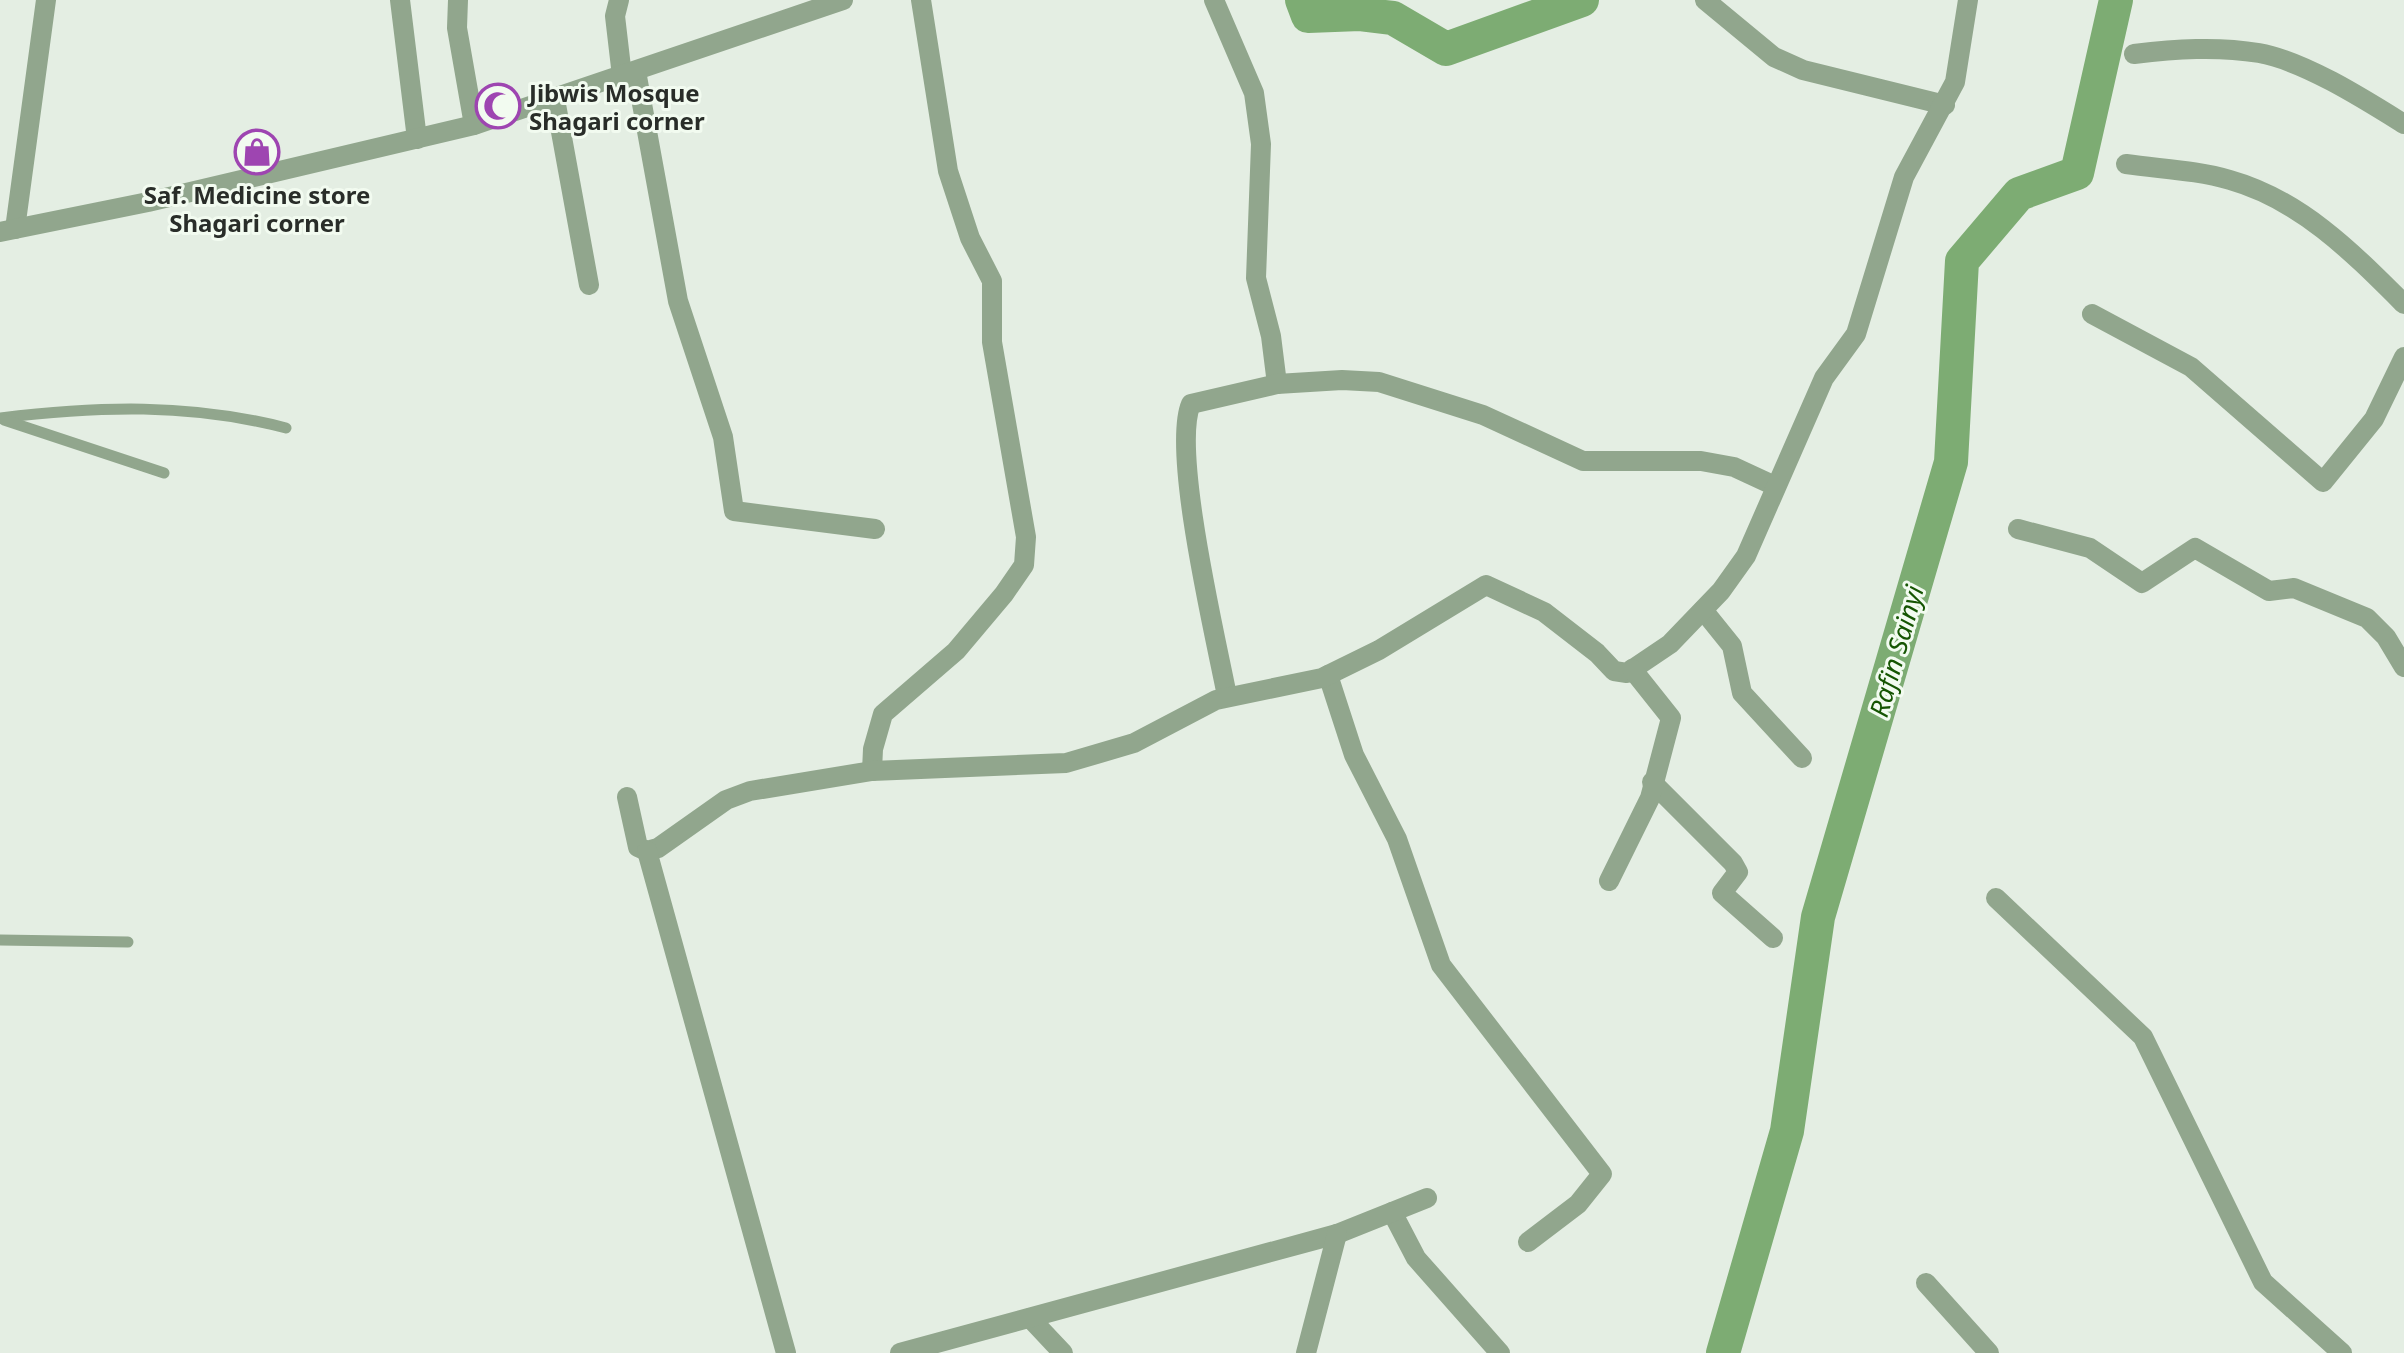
<svg xmlns="http://www.w3.org/2000/svg" width="2404" height="1353" viewBox="0 0 2404 1353" font-family="'Noto Sans',sans-serif">
<rect width="100%" height="100%" fill="#e4eee3"/>
<g fill="none" stroke-linecap="round" stroke-linejoin="round">
<g stroke="#7dac73" stroke-width="34">
<path d="M1302 0 1308 16 1360 14 1393 18 1446 49 1582 0"/>
<path d="M1723 1353 1787 1131 1818 917 1951 462 1962 261 2019 194 2077 173 2116 0"/>
</g>
<g stroke="#91a68d" stroke-width="11">
<path d="M0 418C99 406 189 403 286 428"/>
<path d="M4 420 164 473"/>
<path d="M0 940 128 942"/>
</g>
<g stroke="#91a68d" stroke-width="20">
<path d="M400 0 417 139"/>
<path d="M458 0 457 28 474 125"/>
<path d="M619 0 615 16 622 76"/>
<path d="M1214 0 1254 93 1261 144 1256 278 1271 336 1277 384"/>
<path d="M1705 0 1774 57 1803 70 1945 105"/>
<path d="M2134 54C2175 49 2217 46 2259 53 2304 61 2364 99 2404 124"/>
<path d="M636 71 678 301 723 437 734 511 875 529"/>
<path d="M555 99 589 285"/>
<path d="M2126 164C2160 169 2197 170 2230 180 2301 200 2353 253 2404 304"/>
<path d="M15 229 46 0"/>
<path d="M2092 314 2191 367 2323 482 2374 419 2404 357"/>
<path d="M2018 529 2090 548 2142 583 2195 548 2269 591 2294 588 2367 618 2386 637 2404 667"/>
<path d="M1703 610 1732 646 1742 693 1802 758"/>
<path d="M1328 675 1354 755 1397 839 1441 965 1602 1174 1578 1204 1528 1242"/>
<path d="M1227 696C1216 639 1171 450 1191 404L1277 384 1342 380 1379 382 1483 415 1583 461H1701L1734 467 1775 486"/>
<path d="M872 771 873 749 883 714 956 651 1004 594 1024 565 1026 537 992 342V281L970 238 948 171 921 0"/>
<path d="M1652 782 1733 863 1738 872 1722 893 1773 938"/>
<path d="M627 797 638 847 647 851 658 848 726 800 750 791 872 771 1066 763 1134 743 1216 700 1322 678 1379 650 1486 585 1544 612 1597 653 1614 671 1627 673 1670 644 1721 591 1746 556 1824 378 1856 334 1904 177 1955 82 1968 0"/>
<path d="M647 851 786 1353"/>
<path d="M1609 881 1650 798 1671 718 1632 669"/>
<path d="M1996 898 2143 1037 2263 1282 2342 1353"/>
<path d="M1392 1212 1416 1258 1500 1353"/>
<path d="M1926 1283 1989 1353"/>
<path d="M1030 1318 1063 1353"/>
<path d="M900 1353 1337 1234 1427 1198"/>
<path d="M1306 1353 1337 1234"/>
</g>
<path stroke="#91a68d" stroke-width="20" d="M0 232 148 202 474 125 843 0"/>
</g>
<defs>
<g id="mosque-ring" transform="scale(2.3)"><circle r="9.5" fill="#f2fbf0" stroke="#9e45b1" stroke-width="1.5"/><path d="M3.5-4.9A6 6 0 1 0 3.5 4.9A5 5 0 1 1 3.5-4.9Z" fill="#9e45b1"/></g>
<g id="shop-ring" transform="scale(2.3)"><circle r="9.5" fill="#f2fbf0" stroke="#9e45b1" stroke-width="1.5"/><path d="M-5-2.5h2.3a2.7 3.5 0 0 1 5.4 0H5L5.5 6h-11ZM-1.5-2.5h3a1.5 2.3 0 0 0-3 0Z" fill="#9e45b1"/></g>
</defs>
<g fill-rule="evenodd">
<use href="#mosque-ring" x="498" y="106"/>
<use href="#shop-ring" x="257" y="152"/>
</g>
<g text-anchor="middle" dominant-baseline="central" stroke-width="6" stroke-linejoin="round" paint-order="stroke">
<g font-size="24" font-weight="bold" fill="#292d29" stroke="#f2fbf0" text-anchor="start">
<text x="529" y="92">Jibwis Mosque<tspan x="529" dy="28">Shagari corner</tspan></text>
<text x="257" y="194" text-anchor="middle">Saf. Medicine store<tspan x="257" dy="28">Shagari corner</tspan></text>
</g>
<g font-size="26" font-style="italic" fill="#155502" stroke="#f2fbf0">
<text transform="translate(1896 651) rotate(-74)">Rafin Sainyi</text>
</g>
</g>
</svg>
